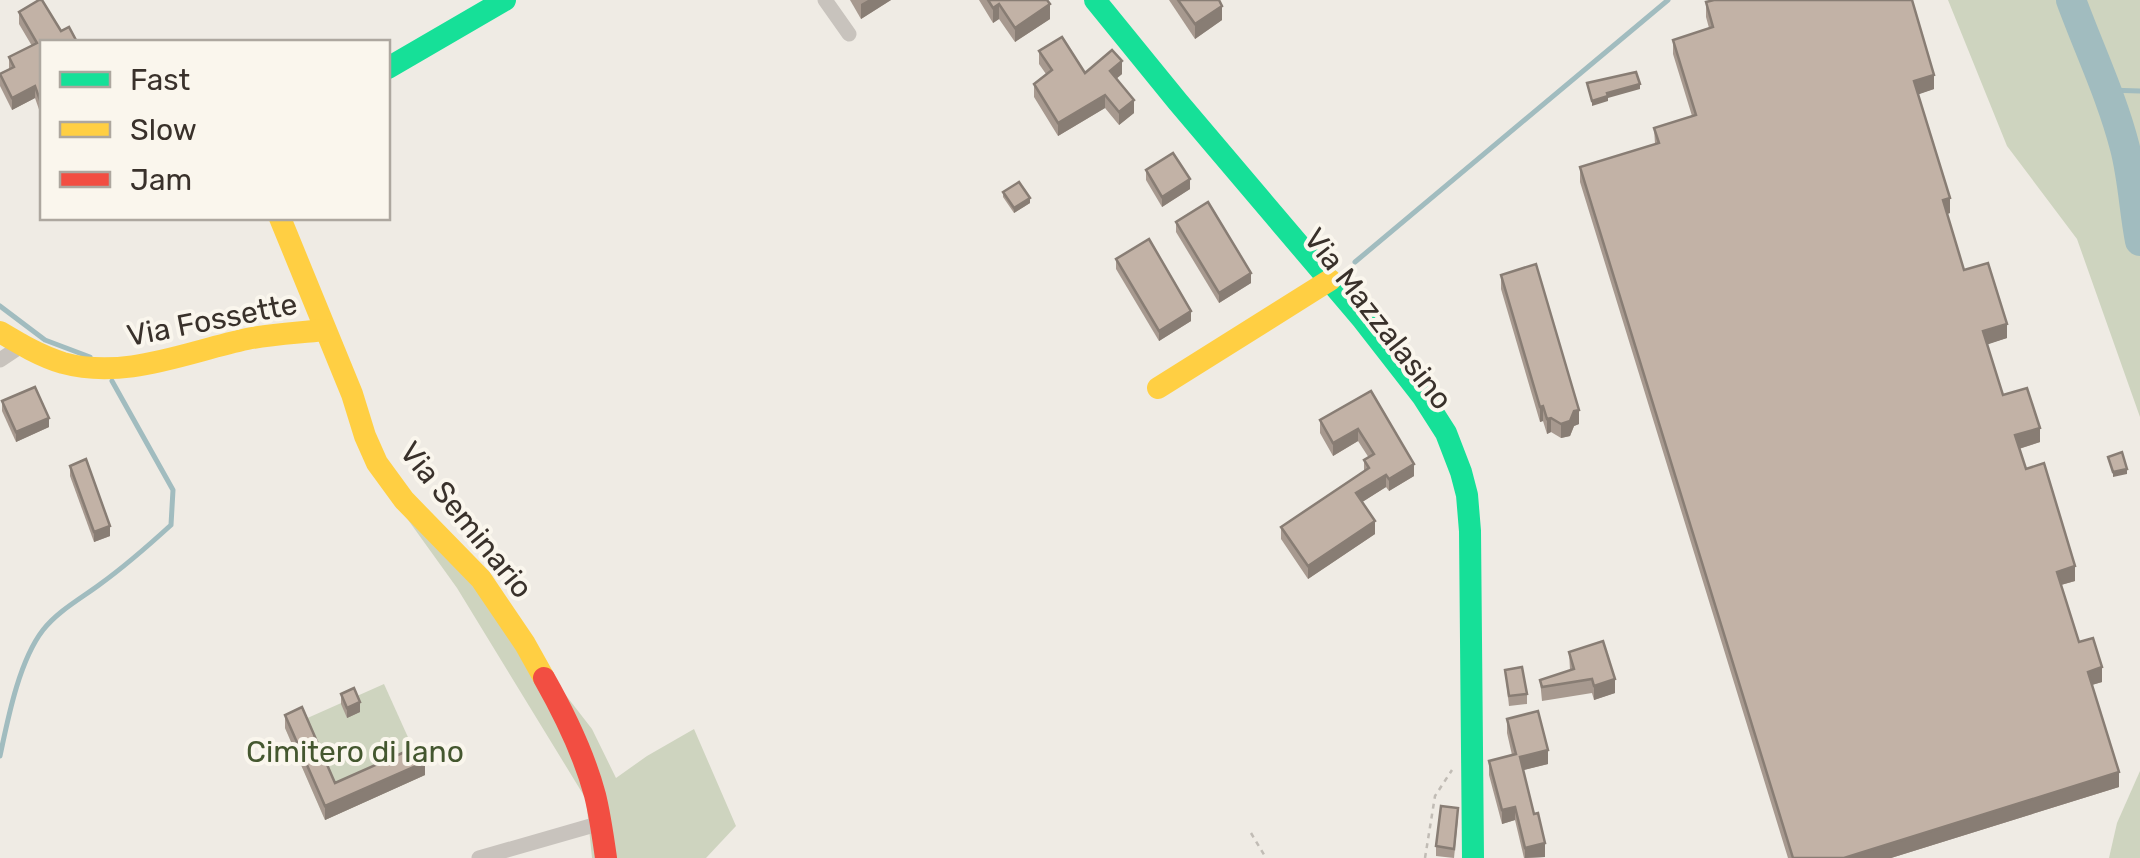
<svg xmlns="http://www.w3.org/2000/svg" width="2140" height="858" viewBox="0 0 2140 858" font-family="Rubik,sans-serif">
<rect width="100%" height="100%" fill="#efebe4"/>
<g fill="#ced4bf">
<path d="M1948 0H2140V417L2077 239 2007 146Z"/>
<path d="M378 478 478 582 592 729 616 778 647 756 694 729 736 826 706 858H592L586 799 457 588Z"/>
<path d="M384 684 425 775 325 820 285 728Z"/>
<path d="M2140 771V858H2109L2117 823Z"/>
</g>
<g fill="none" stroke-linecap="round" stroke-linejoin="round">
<g stroke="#a1bcbf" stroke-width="5">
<path d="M2107 90 2140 91"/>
<path d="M1355 262 1668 0"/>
<path d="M0 306 45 340 90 357"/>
<path d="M0 756C8 718 19 661 43 630 58 611 80 599 99 585 124 567 148 546 171 525L173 490 112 381"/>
</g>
<path stroke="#a1bcbf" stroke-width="30" d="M2071 0C2089 49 2112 97 2125 148 2133 179 2134 210 2140 241"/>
<g stroke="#c1bcb5" stroke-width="2.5" stroke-dasharray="5 5" stroke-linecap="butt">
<path d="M1251 833 1266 858"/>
<path d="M1425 858 1435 796 1452 770"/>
</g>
<g stroke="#c8c3bd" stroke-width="15">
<path d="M825 0 849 34"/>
<path d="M0 360 21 346"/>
<path d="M479 858 601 823"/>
</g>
<g stroke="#16e098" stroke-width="22">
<path d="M1095 0 1178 102 1363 320 1423 397 1446 433 1461 472 1467 495 1470 531 1473 858"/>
<path d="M388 68 505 0"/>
</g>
<g stroke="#ffcf43" stroke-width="22">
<path d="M280 218 352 394 365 436 377 463 404 500 481 579 525 644 544 678"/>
<path d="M0 332C20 344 40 356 63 363 125 380 186 352 247 339 272 334 298 333 324 330"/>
<path d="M1158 388 1330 280"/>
</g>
<path stroke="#f24e42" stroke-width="22" d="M544 678C565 715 584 754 595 795 600 815 603 837 606 858"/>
</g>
<g fill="#a7998f">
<path d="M850 0H891L861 19Z"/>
<path d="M979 0H1047L1050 19 1015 42 999 19 993 23Z"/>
<path d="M1169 0H1219L1222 20 1195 39Z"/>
<path d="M1706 2 1934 89 1918 94 1950 213 1947 214 1964 270 2007 338 1987 344 2003 395 2040 442 2019 449 2026 469 2075 581 2061 585 2079 642 2102 682 2092 685 2119 787 1891 858H1788L1580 182V167L1655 144 1654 128 1692 116 1673 54V40L1709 28 1706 17Z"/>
<path d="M19 12 42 42V118L35 98 12 110 0 86V74L9 69V57L32 46 19 24Z"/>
<path d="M1039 51 1085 73 1122 74 1117 78 1134 113 1119 125 1105 108 1058 136 1034 97V84L1046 74 1039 64Z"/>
<path d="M1146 170 1190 189 1162 207 1146 180Z"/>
<path d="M1003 192 1030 203 1014 213 1003 197Z"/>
<path d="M1176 222 1251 283 1219 303 1176 232Z"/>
<path d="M1116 259 1191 321 1159 341 1116 269Z"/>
<path d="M1501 275 1579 424 1574 426 1570 436 1561 438 1551 432 1547 434 1543 421 1540 422 1501 289Z"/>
<path d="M1371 391 1414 476 1389 491 1386 487 1362 502 1375 534 1308 579 1281 539V527L1364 471V460L1369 458 1358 441 1333 456 1320 433V420Z"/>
<path d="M2 401 49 427 16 442 2 411Z"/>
<path d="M70 466 110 536 94 542 70 476Z"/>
<path d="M1569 652 1615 693 1594 700 1592 693 1542 701 1540 680 1570 670Z"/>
<path d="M1505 670 1527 694V704L1509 706Z"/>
<path d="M341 694 360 712 347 718 341 704Z"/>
<path d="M285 715 335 783 425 775 325 820 285 728Z"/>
<path d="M1507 719 1548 764 1523 770 1545 857 1524 858 1515 820 1502 824 1489 775V761L1512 755 1507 733Z"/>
<path d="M1458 818 1454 858 1436 856V846Z"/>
</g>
<g fill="#887d74">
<path d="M868 0H891L861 19V4Z"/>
<path d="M999 4V19L993 23V8Z"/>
<path d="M1050 4V19L1015 42V28Z"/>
<path d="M1222 6V20L1195 39V24Z"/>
<path d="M1122 61V74L1110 84V71Z"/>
<path d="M1934 75V89L1914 96V81Z"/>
<path d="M1640 84V89L1608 98V101L1592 106V101L1607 93Z"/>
<path d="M35 86V98L12 110V98Z"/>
<path d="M1105 95V108L1058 136V123Z"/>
<path d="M1134 100V113L1119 125V112Z"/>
<path d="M1190 179V189L1162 207V197Z"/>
<path d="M1030 198V203L1014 213V208Z"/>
<path d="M1950 198V213L1943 215V200Z"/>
<path d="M1251 273V283L1219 303V293Z"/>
<path d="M1191 311V321L1159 341V331Z"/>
<path d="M2007 324V338L1983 346V331Z"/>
<path d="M1543 406V421L1540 422V407Z"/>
<path d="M1579 410V424L1574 426 1570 436 1561 438V424L1574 411Z"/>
<path d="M49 418V427L16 442V432Z"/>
<path d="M1551 418V432L1547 434V419Z"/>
<path d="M2040 428V442L2015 450V435Z"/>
<path d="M1358 429V441L1333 456V443Z"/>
<path d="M1414 464V476L1389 491V479Z"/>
<path d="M2127 469V474L2113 477V472Z"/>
<path d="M1386 475V487L1356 506V493Z"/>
<path d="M1375 521V534L1308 579V566Z"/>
<path d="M110 526V536L94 542V532Z"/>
<path d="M2075 566V581L2057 586V572Z"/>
<path d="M2102 667V682L2088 686V672Z"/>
<path d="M1615 679V693L1594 700V686Z"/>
<path d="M360 702V712L347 718V708Z"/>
<path d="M1548 750V764L1520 771V757Z"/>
<path d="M425 762V775L325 820V806Z"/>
<path d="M2119 772V787L1891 858H1844Z"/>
<path d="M1515 807V820L1502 824V810Z"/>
<path d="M1545 843V857L1525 858V848Z"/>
</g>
<g fill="#c2b2a6" stroke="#887d74" stroke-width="2.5">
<path d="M39 0H42L61 31 69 27 77 42H42V106L35 86 12 98 0 74 14 67 9 57 37 43 19 12Z"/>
<path d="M988 0H1047L1050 4 1015 28 999 4 993 8Z"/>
<path d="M1178 0H1219L1222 6 1195 24Z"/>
<path d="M1714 0H1912L1934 75 1914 81 1950 198 1943 200 1964 270 1988 263 2007 324 1983 331 2003 395 2027 388 2040 428 2015 435 2026 469 2044 463 2075 566 2057 572 2079 642 2093 638 2102 667 2088 672 2119 772 1844 858H1793L1580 167 1659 143 1654 128 1696 115 1673 40 1713 27 1706 2Z"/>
<path d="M1062 37 1085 73 1112 50 1122 61 1110 71 1134 100 1119 112 1105 95 1058 123 1034 84 1052 70 1039 51Z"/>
<path d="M1636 72 1640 84 1607 93 1608 96 1592 101 1587 83Z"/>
<path d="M1173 153 1190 179 1162 197 1146 170Z"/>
<path d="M1019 182 1030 198 1014 208 1003 192Z"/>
<path d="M1208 202 1251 273 1219 293 1176 222Z"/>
<path d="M1149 239 1191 311 1159 331 1116 259Z"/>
<path d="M1536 264 1579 410 1574 411 1570 421 1561 424 1551 418 1547 419 1543 406 1540 407 1501 275Z"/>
<path d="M35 387 49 418 16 432 2 401Z"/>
<path d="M1371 391 1414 464 1389 479 1386 475 1356 493 1375 521 1308 566 1281 527 1369 468 1364 460 1374 454 1358 429 1333 443 1320 420Z"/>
<path d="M2122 452 2127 469 2113 472 2108 457Z"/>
<path d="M86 459 110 526 94 532 70 466Z"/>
<path d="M1603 641 1615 679 1594 686 1592 679 1542 687 1540 680 1574 669 1569 652Z"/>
<path d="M1522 667 1527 694 1509 696 1505 670Z"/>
<path d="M354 688 360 702 347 708 341 694Z"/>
<path d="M302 707 335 783 418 746 425 762 325 806 285 715Z"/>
<path d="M1538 711 1548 750 1520 757 1534 814 1538 813 1545 843 1525 848 1515 807 1502 810 1489 761 1516 754 1507 719Z"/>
<path d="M1441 806 1458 808 1454 849 1436 846Z"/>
</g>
<g text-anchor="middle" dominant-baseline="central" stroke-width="8" stroke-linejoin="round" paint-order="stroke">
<g font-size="30" fill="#39312b" stroke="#faf6ed">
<text transform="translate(1378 319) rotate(52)">Via Mazzalasino</text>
<text transform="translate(212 320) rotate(-11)">Via Fossette</text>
<text transform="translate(466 520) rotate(51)">Via Seminario</text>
</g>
<g font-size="30" fill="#44572f" stroke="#faf6ed">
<text x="355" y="752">Cimitero di Iano</text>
</g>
</g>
<rect x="40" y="40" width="350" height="180" fill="#faf6ed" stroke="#ada79f" stroke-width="2.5"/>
<rect x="60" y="72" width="50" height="15" fill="#16e098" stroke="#ada79f" stroke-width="2.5"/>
<text x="130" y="90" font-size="30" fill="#39312b">Fast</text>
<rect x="60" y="122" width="50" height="15" fill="#ffcf43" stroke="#ada79f" stroke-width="2.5"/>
<text x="130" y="140" font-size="30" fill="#39312b">Slow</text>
<rect x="60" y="172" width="50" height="15" fill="#f24e42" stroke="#ada79f" stroke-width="2.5"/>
<text x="130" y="190" font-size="30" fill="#39312b">Jam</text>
</svg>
